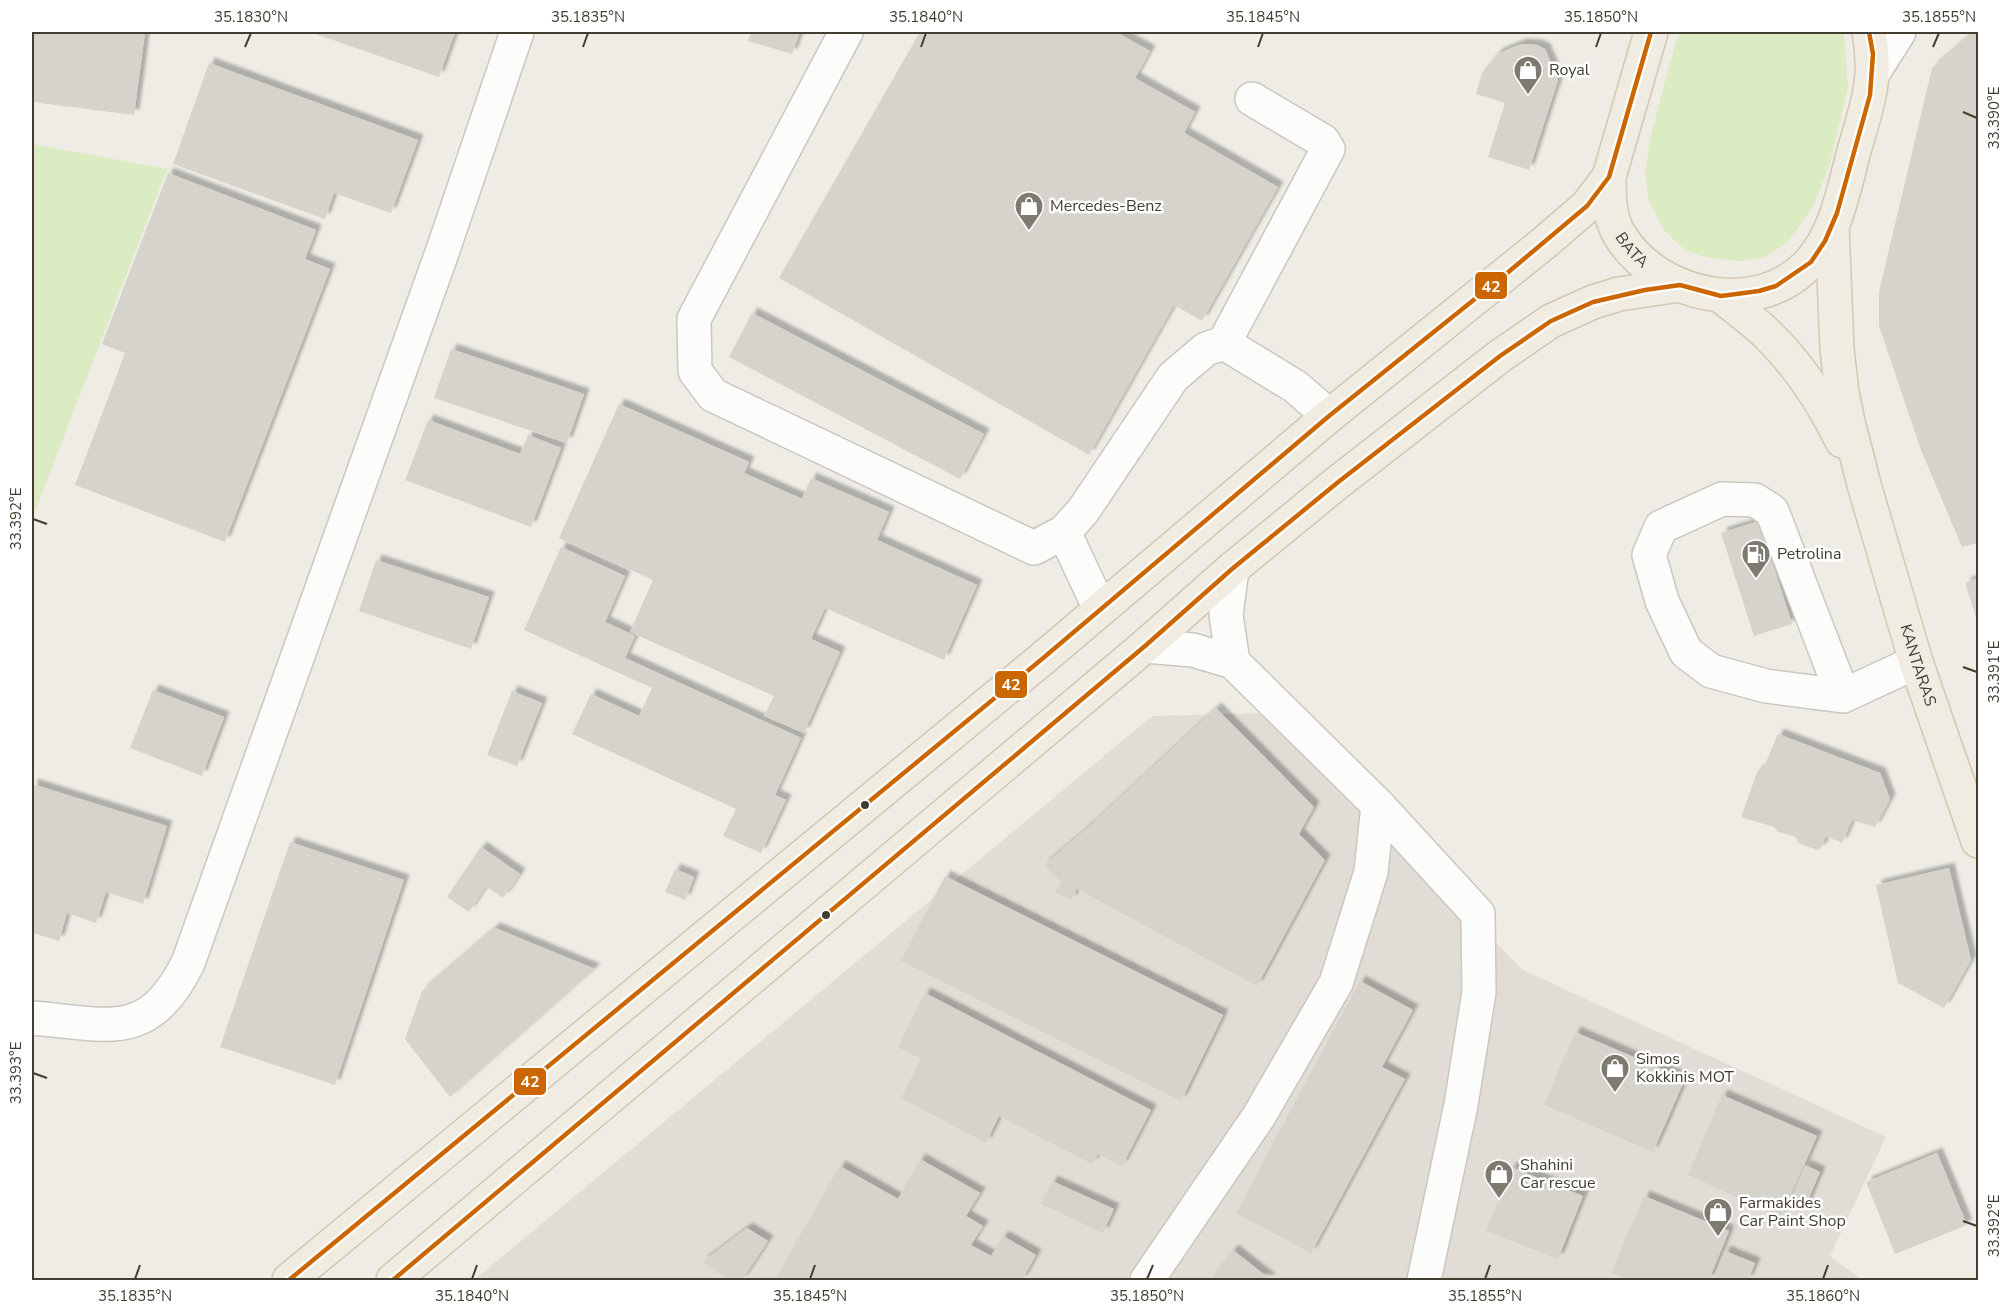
<svg xmlns="http://www.w3.org/2000/svg" width="2010" height="1312" viewBox="0 0 2010 1312" font-family="'Nunito Sans',sans-serif">
<defs>
<filter id="shadow"><feDropShadow dx="5.5" dy="-5.5" stdDeviation="1.5" flood-color="#0004"/></filter>
</defs>
<rect width="100%" height="100%" fill="#eeece5"/>
<path fill="#e1ddd6" d="M1266 713 1523 970 1886 1137 1830 1256 1862 1280H474L1152 716Z"/>
<g fill="#dbebc2">
<path d="M1681 32H1843L1844 34 1848 87 1830 163 1814 205 1788 242 1765 257 1740 261 1710 258 1686 251 1664 230 1649 201 1645 173 1650 139 1675 44Z"/>
<path d="M32 144 167 169 32 519Z"/>
</g>
<g fill="#d6d3cc" filter="url(#shadow)">
<path d="M32 32H145L134 115 32 102Z"/>
<path d="M310 32H455L439 77Z"/>
<path d="M751 32H800L792 54 748 41Z"/>
<path d="M920 32H1116L1150 51 1135 78 1195 112 1184 133 1278 187 1202 321 1174 305 1089 455 779 278Z"/>
<path d="M1974 32H1978V176L1977 182 1978 183V543L1962 547 1921 450 1879 326V292L1932 68Z"/>
<path d="M1521 44 1537 45 1545 49 1558 80 1529 170 1488 157 1505 103 1476 94 1482 73 1497 54Z"/>
<path d="M209 63 418 140 391 213 334 193 325 219 173 164Z"/>
<path d="M168 173 316 230 305 259 330 269 225 542 75 485 125 353 102 344Z"/>
<path d="M752 313 984 434 960 479 729 357Z"/>
<path d="M451 349 584 394 567 443 434 398Z"/>
<path d="M619 404 749 462 744 473 802 499 811 478 889 512 877 540 977 585 944 660 825 608 811 639 840 652 804 733 764 716 774 696 630 632 653 580 559 538Z"/>
<path d="M428 420 520 454 528 435 561 448 531 527 405 480Z"/>
<path d="M1759 521 1792 624 1754 636 1721 533Z"/>
<path d="M561 547 625 576 605 622 635 636 625 658 801 738 775 795 786 800 761 853 723 836 736 809 572 734 591 694 639 716 652 688 524 630Z"/>
<path d="M376 560 489 597 471 649 359 611Z"/>
<path d="M1978 578V623L1965 583Z"/>
<path d="M153 690 224 717 202 776 130 748Z"/>
<path d="M512 691 542 703 517 766 487 755Z"/>
<path d="M1216 708 1314 807 1299 834 1325 860 1257 986 1077 889 1071 900 1055 892 1061 882 1044 865 1093 823Z"/>
<path d="M1778 734 1880 773 1890 799 1875 827 1852 820 1842 843 1826 836 1821 848 1817 850 1798 843 1796 837 1778 832 1774 827 1741 817 1758 770 1763 769Z"/>
<path d="M32 784 167 826 143 904 106 892 96 923 67 913 59 941 32 933V907L34 900 32 899Z"/>
<path d="M290 842 404 880 335 1085 220 1047Z"/>
<path d="M481 847 520 874 503 898 486 886 469 912 447 897Z"/>
<path d="M1949 868 1971 960 1944 1008 1898 983 1876 885Z"/>
<path d="M675 869 694 877 685 900 665 892Z"/>
<path d="M945 876 1223 1015 1181 1101 901 961Z"/>
<path d="M495 928 595 969 450 1097 405 1039 422 991Z"/>
<path d="M1360 981 1413 1010 1382 1067 1405 1079 1311 1253 1236 1213Z"/>
<path d="M925 993 1151 1110 1122 1166 1098 1154 1092 1164 999 1116 986 1143 901 1098 921 1059 898 1047Z"/>
<path d="M1575 1032 1685 1079 1653 1152 1544 1105Z"/>
<path d="M1722 1095 1817 1136 1781 1217 1688 1175Z"/>
<path d="M1937 1153 1967 1225 1895 1254 1866 1182Z"/>
<path d="M920 1159 980 1193 966 1216 983 1226 971 1245 991 1256 1003 1236 1036 1255 1022 1280H775L840 1166 898 1199Z"/>
<path d="M1805 1165 1820 1172 1806 1205 1791 1198Z"/>
<path d="M1511 1167 1583 1196 1558 1259 1486 1231Z"/>
<path d="M1052 1181 1114 1209 1103 1233 1041 1204Z"/>
<path d="M1644 1196 1729 1231 1709 1280H1628L1611 1273Z"/>
<path d="M747 1228 768 1241 742 1280H730L702 1262Z"/>
<path d="M1233 1250 1271 1280H1210Z"/>
<path d="M1725 1251 1755 1263 1748 1280H1713Z"/>
</g>
<g fill="none" stroke-linecap="round" stroke-linejoin="round">
<g stroke="#cac7c1" stroke-width="36">
<g id="minor">
<path d="M846 32 694 319 695 371 713 395 1034 548 1064 532 1083 511 1173 377 1206 349 1224 343 1296 387 1329 416"/>
<path d="M1873 73 1899 32"/>
<path d="M1224 343 1328 149 1323 141 1252 99"/>
<path d="M1064 532 1100 609"/>
<path d="M1232 569 1226 615 1233 662"/>
<path d="M1145 646 1193 650 1233 662 1378 805 1478 914 1479 992 1461 1105 1424 1280"/>
<path d="M1843 696 1772 511 1755 500 1722 499 1661 527 1649 555 1662 601 1686 652 1711 671 1766 686 1843 696 1916 662"/>
<path d="M32 1018C108 1024 148 1043 188 963L444 247 517 32"/>
<path d="M1147 1280 1259 1116 1336 983 1371 872 1378 805"/>
</g>
</g>
<g stroke="#d2c8b1" stroke-width="36">
<g id="major">
<path id="s1" d="M1651 32 1609 177C1609 197 1609 217 1619 234 1657 298 1760 320 1811 261 1837 231 1844 188 1854 151 1867 105 1878 80 1869 32"/>
<path id="s2" d="M1832 226 1837 349 1842 393 1848 422 1865 488 1916 662 1978 841"/>
<path d="M1721 296C1738 310 1756 322 1771 338 1800 367 1824 404 1842 441"/>
<path d="M289 1280 1042 659 1329 416 1544 243 1587 206 1609 177"/>
<path d="M393 1280 1145 646 1232 569 1337 483 1500 356 1551 321 1593 302 1619 294 1680 285"/>
</g>
</g>
<use href="#minor" stroke="#fcfcfb" stroke-width="33"/>
<use href="#major" stroke="#f0ece1" stroke-width="33"/>
<g stroke="#fff" stroke-width="9">
<g id="bus-1">
<path d="M289 1280 1042 659 1329 416 1506 274 1587 206 1609 177 1651 32"/>
<path d="M393 1280 1145 646 1232 569 1337 483 1500 356 1551 321 1593 302 1645 290 1680 285 1721 296 1759 291 1776 286 1811 262 1825 241 1837 213 1870 95 1873 54 1869 32"/>
</g>
</g>
<use href="#bus-1" stroke="#c60" stroke-width="4.5"/>
</g>
<path fill="none" stroke="#433c31" stroke-width="2" d="M245 47 251 33M583 47 588 33M921 47 926 33M1258 47 1263 33M1596 47 1601 33M1933 47 1939 33M1963 112 1977 118M33 519 47 524M1963 667 1977 672M33 1073 47 1078M1963 1221 1977 1226M135 1279 140 1265M472 1279 477 1265M810 1279 815 1265M1147 1279 1153 1265M1485 1279 1490 1265M1823 1279 1828 1265"/>
<defs>
<g id="shop-pin" transform="scale(1.5)"><path d="M0 17L-7.5 6A9.5 9.5 0 1 1 7.5 6Z" fill="#7f7a70" stroke="#fff"/><path d="M-5-2.5h2.3a2.7 3.5 0 0 1 5.4 0H5L5.5 6h-11ZM-1.5-2.5h3a1.5 2.3 0 0 0-3 0Z" fill="#fff"/></g>
<g id="fuel-pin" transform="scale(1.5)"><path d="M0 17L-7.5 6A9.5 9.5 0 1 1 7.5 6Z" fill="#7f7a70" stroke="#fff"/><path d="M-5.5-6h7V0h2V4h1.3V-2.5L3-4.5l.8-.8L6-3V5H2.5V1h-1V6h-7ZM-4.2-4.7v3.2H.2V-4.7Z" fill="#fff"/></g>
</defs>
<g fill-rule="evenodd">
<use href="#shop-pin" x="1528" y="70"/>
<use href="#shop-pin" x="1029" y="206"/>
<use href="#fuel-pin" x="1756" y="554"/>
<use href="#shop-pin" x="1615" y="1068"/>
<use href="#shop-pin" x="1499" y="1174"/>
<use href="#shop-pin" x="1718" y="1212"/>
</g>
<g fill="#433c31" stroke="#fff" stroke-width="2">
<circle cx="865" cy="805" r="5"/>
<circle cx="826" cy="915" r="5"/>
</g>
<g text-anchor="middle" dominant-baseline="central" stroke-width="5" stroke-linejoin="round" paint-order="stroke">
<g font-size="16" fill="#433c31" stroke="#fff" text-anchor="start">
<text x="1549" y="70">Royal</text>
<text x="1050" y="206">Mercedes-Benz</text>
<text x="1777" y="554">Petrolina</text>
<text x="1636" y="1059">Simos<tspan x="1636" dy="18">Kokkinis MOT</tspan></text>
<text x="1520" y="1165">Shahini<tspan x="1520" dy="18">Car rescue</tspan></text>
<text x="1739" y="1203">Farmakides<tspan x="1739" dy="18">Car Paint Shop</tspan></text>
</g>
<g font-size="16" fill="#433c31" stroke="#fff">
<text stroke="none"><textPath href="#s1" startOffset="230">BATA</textPath></text>
<text stroke="none"><textPath href="#s2" startOffset="450">KANTARAS</textPath></text>
</g>
</g>
<g stroke="#fff" stroke-width="2">
<rect x="1474" y="271" width="34" height="29" rx="6" fill="#c60"/>
<rect x="994" y="670" width="34" height="29" rx="6" fill="#c60"/>
<rect x="513" y="1067" width="34" height="29" rx="6" fill="#c60"/>
</g>
<g font-size="16" text-anchor="middle" font-weight="bold" fill="#fff">
<text x="1491" y="292">42</text>
<text x="1011" y="690">42</text>
<text x="530" y="1087">42</text>
</g>
<rect width="2010" height="1312" fill="none" stroke="#ffffff" stroke-width="66"/>
<rect x="33" y="33" width="1944" height="1246" fill="none" stroke="#433c31" stroke-width="2"/>
<g font-size="15" text-anchor="middle" fill="#433c31">
<text x="251" y="22">35.1830°N</text>
<text x="588" y="22">35.1835°N</text>
<text x="926" y="22">35.1840°N</text>
<text x="1263" y="22">35.1845°N</text>
<text x="1601" y="22">35.1850°N</text>
<text x="1939" y="22">35.1855°N</text>
<text transform="translate(1994 118) rotate(-90)" y="5">33.390°E</text>
<text transform="translate(16 519) rotate(-90)" y="5">33.392°E</text>
<text transform="translate(1994 672) rotate(-90)" y="5">33.391°E</text>
<text transform="translate(16 1073) rotate(-90)" y="5">33.393°E</text>
<text transform="translate(1994 1226) rotate(-90)" y="5">33.392°E</text>
<text x="135" y="1301">35.1835°N</text>
<text x="472" y="1301">35.1840°N</text>
<text x="810" y="1301">35.1845°N</text>
<text x="1147" y="1301">35.1850°N</text>
<text x="1485" y="1301">35.1855°N</text>
<text x="1823" y="1301">35.1860°N</text>
</g>
</svg>
